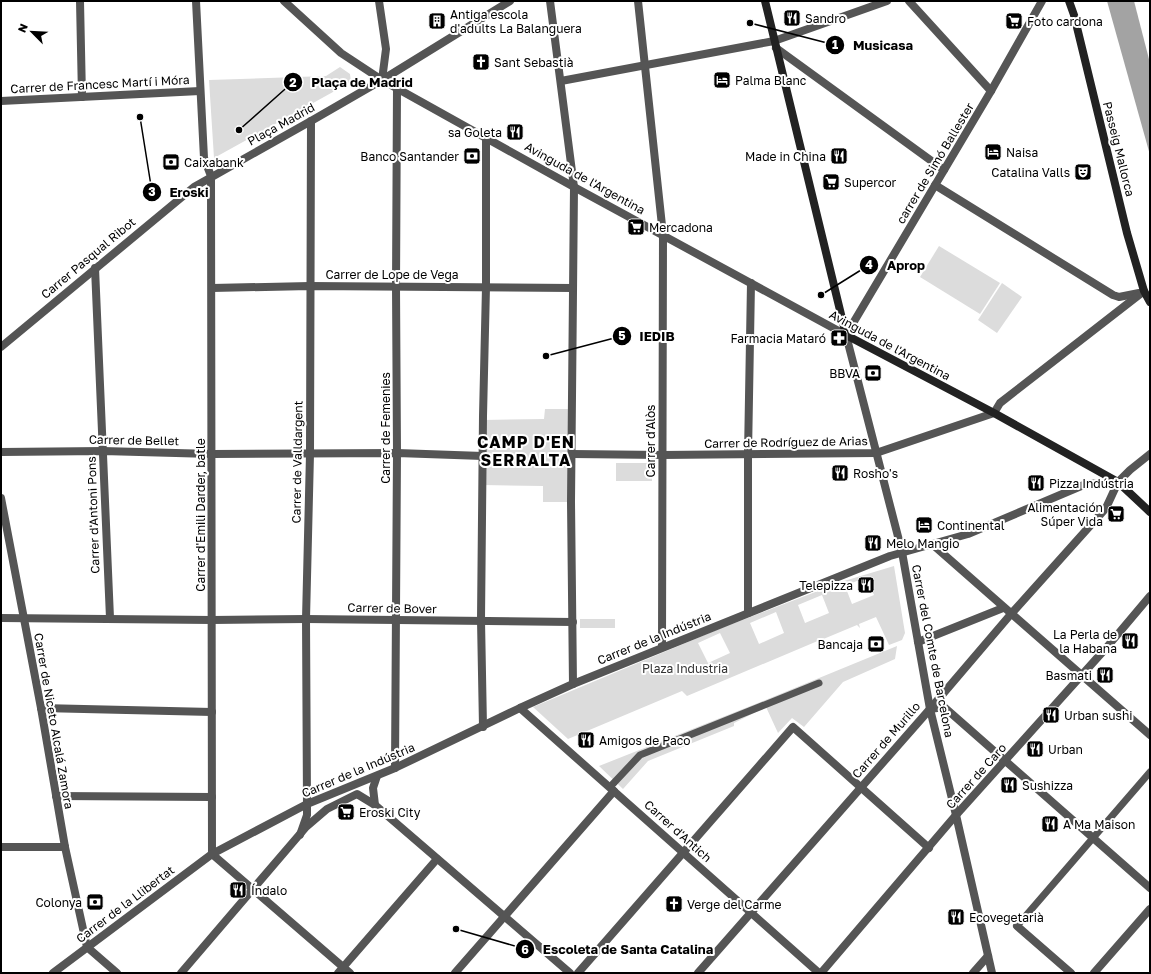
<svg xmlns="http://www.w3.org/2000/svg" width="1151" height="974" viewBox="0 0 1151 974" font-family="'Golos Text',sans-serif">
<rect width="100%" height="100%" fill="#fff"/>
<g fill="#dcdcdc" fill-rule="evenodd">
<path d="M340 67 350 74 351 82 214 158 209 80 326 76Z"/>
<path d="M939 246 1000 283 980 314 920 277Z"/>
<path d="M1002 283 1022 297 997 333 978 320Z"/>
<path d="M545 409H572L571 502H543V486L483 485V420L544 419Z"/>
<path d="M616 463H649L652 466V481H616Z"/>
<path d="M894 566 905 633 902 640 889 645 876 617 859 624 860 628 857 625 821 640 823 644 820 640 687 696 682 691 568 739 533 707 719 629 844 581ZM866 577 874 595 852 604 845 586ZM822 595 829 613 805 623 798 605ZM776 612 784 633 759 644 750 623ZM720 633 730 653 708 663 698 643Z"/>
<rect x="580" y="619" width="35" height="9"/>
<path d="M897 646 895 659 843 682 804 727 792 718 778 733 766 707 734 723V726L648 761 623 789 599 766 763 701Z"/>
</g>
<path fill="#a3a3a3" d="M1107 1H1134L1150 63V155Z"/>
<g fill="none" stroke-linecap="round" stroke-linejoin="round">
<g stroke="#555" stroke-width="7">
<path d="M610 787 640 755 819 683"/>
<path d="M1017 926 1150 772"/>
</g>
<g stroke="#555" stroke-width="8">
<path d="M80 1 82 97"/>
<path d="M196 1 204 158 211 176"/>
<path d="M379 1 386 49 382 80"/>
<path d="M550 1 574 187 571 502 573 684"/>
<path d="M638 1 663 235 662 647"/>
<path d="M909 1 991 91"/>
<path d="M776 48 944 170"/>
<path d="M561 81 774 41 887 1"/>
<path d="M935 185 1113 295 1119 297 1139 293"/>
<path d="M95 268 110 618"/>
<path d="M212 288 310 286 573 288"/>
<path d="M846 335 991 91 1042 1"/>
<path d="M1 452 103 451 212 454 397 453 483 456"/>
<path d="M572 454 662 455 876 453 994 413 1000 403 1144 291"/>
<path d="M932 544 1150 735"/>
<path d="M748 613V454L751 283"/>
<path d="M1 618 212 620 306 619 573 622"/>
<path d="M918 642 1003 608"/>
<path d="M41 708 212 712"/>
<path d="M520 708 819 973"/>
<path d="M930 709 944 707 1150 888"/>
<path d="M483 727 481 620 483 416 486 287V137"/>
<path d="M395 768 397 453 396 287 397 88"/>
<path d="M56 796 212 797"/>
<path d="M375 805 373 788 377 776"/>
<path d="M300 835 307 815V804L306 619 310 454 311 121"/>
<path d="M1 847H65"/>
<path d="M212 854 350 973"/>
<path d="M1017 926 1071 973"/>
<path d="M181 973 306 827 327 809 357 794 375 805 570 973"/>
<path d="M338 973 437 859"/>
<path d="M455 973 614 791"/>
<path d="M578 973 793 727 929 848"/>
<path d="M698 973 930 709 1011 614 1106 508 1118 482"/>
<path d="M821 973 956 815"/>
<path d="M973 973 988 956"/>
<path d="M1094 973 1150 909"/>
</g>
<g stroke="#555" stroke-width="8">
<path d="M284 1 341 53 382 80 574 187 846 335 902 552 930 709 956 815 992 973"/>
<path d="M1 101 200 91"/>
<path d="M211 176 212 854"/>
<path d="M1 347 194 187 311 121 382 80 510 1"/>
<path d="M1 498 41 708 65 847 87 947"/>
<path d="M956 815 1107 647 1150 596"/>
<path d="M87 947 117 973"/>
<path d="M53 973 212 854 307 804 395 768 520 708 573 684 890 556 968 534 1086 484 1118 482 1130 470 1150 454"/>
</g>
<g stroke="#222" stroke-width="8">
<path d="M765 1 846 335 994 413 1118 482 1150 512"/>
<path d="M1069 1 1074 15 1127 233 1144 291 1150 302"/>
</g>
</g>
<defs>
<g id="restaurant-square" transform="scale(0.9)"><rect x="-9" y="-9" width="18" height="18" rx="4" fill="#000" stroke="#fff"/><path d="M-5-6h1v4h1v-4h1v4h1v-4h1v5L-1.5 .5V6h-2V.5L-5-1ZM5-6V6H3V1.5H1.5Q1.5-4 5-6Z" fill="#fff"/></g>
<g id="building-square" transform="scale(0.9)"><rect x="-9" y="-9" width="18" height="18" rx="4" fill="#000" stroke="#fff"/><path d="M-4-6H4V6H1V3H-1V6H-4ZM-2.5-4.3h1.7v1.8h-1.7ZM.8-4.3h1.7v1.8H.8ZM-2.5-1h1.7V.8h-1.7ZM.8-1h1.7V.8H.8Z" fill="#fff"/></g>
<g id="supermarket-square" transform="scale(0.9)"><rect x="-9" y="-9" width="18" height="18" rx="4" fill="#000" stroke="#fff"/><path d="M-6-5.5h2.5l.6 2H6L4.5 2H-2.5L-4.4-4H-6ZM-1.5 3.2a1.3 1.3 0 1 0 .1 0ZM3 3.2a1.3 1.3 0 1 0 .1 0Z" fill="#fff"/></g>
<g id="church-square" transform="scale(0.9)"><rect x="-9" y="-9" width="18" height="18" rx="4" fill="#000" stroke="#fff"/><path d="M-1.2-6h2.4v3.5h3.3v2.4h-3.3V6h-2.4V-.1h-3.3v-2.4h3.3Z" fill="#fff"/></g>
<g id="hotel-square" transform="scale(0.9)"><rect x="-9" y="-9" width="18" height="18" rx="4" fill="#000" stroke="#fff"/><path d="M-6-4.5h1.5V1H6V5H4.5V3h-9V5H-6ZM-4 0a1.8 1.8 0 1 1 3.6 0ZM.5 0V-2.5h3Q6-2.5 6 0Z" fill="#fff"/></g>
<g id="bank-square" transform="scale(0.9)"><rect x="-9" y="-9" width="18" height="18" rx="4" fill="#000" stroke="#fff"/><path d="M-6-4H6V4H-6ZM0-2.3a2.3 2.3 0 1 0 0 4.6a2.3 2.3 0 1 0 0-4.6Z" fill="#fff"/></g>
<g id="theatre-square" transform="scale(0.9)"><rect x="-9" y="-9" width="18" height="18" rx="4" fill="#000" stroke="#fff"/><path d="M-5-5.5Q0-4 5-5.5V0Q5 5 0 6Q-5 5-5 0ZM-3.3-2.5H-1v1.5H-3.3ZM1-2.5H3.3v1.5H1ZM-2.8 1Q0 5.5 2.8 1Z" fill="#fff"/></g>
<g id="pharmacy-square" transform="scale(0.9)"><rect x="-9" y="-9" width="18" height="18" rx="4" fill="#000" stroke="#fff"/><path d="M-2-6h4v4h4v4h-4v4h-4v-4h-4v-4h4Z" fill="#fff"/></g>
</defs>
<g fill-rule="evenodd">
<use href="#restaurant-square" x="792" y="18"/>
<use href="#building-square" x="437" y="21"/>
<use href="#supermarket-square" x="1014" y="21"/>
<use href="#church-square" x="481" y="62"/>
<use href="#hotel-square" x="722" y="80"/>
<use href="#restaurant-square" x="515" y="132"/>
<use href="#hotel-square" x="993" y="152"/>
<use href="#bank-square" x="472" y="156"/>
<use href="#restaurant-square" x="839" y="156"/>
<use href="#bank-square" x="171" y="162"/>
<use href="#theatre-square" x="1083" y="172"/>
<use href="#supermarket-square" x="831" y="182"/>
<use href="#supermarket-square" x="636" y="227"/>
<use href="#pharmacy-square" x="839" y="338"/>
<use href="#bank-square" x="873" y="373"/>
<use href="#restaurant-square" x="840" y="473"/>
<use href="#restaurant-square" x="1036" y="483"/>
<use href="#supermarket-square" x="1116" y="514"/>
<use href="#hotel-square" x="924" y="525"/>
<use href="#restaurant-square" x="873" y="543"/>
<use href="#restaurant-square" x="866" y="585"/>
<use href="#restaurant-square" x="1130" y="641"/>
<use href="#bank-square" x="876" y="644"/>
<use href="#restaurant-square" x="1105" y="675"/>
<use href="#restaurant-square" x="1051" y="715"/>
<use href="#restaurant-square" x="586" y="740"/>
<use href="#restaurant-square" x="1035" y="749"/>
<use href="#restaurant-square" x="1009" y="785"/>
<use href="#supermarket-square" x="346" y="812"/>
<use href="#restaurant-square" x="1050" y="824"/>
<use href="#restaurant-square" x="238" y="890"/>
<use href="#bank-square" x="95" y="902"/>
<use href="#church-square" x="674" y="904"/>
<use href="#restaurant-square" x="956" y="917"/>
</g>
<g text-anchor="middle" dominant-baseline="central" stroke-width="4" stroke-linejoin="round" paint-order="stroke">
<g font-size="12" fill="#000" stroke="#fff" text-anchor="start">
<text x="450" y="14">Antiga escola<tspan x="450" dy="14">d'adults La Balanguera</tspan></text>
<text x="805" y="18">Sandro</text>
<text x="1027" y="21">Foto cardona</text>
<text x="494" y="62">Sant Sebastià</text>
<text x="735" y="80">Palma Blanc</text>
<text x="502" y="132" text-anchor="end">sa Goleta</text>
<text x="1006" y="152">Naisa</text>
<text x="459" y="156" text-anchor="end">Banco Santander</text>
<text x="826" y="156" text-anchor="end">Made in China</text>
<text x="184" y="162">Caixabank</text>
<text x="1070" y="172" text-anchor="end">Catalina Valls</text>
<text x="844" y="182">Supercor</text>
<text x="649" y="227">Mercadona</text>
<text x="826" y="338" text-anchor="end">Farmacia Mataró</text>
<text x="860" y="373" text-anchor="end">BBVA</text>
<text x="853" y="473">Rosho's</text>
<text x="1049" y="483">Pizza Indústria</text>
<text x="1103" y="507" text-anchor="end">Alimentación<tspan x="1103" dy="14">Súper Vida</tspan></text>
<text x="937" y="525">Continental</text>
<text x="886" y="543">Melo Mangio</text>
<text x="853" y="585" text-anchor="end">Telepizza</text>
<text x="1117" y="634" text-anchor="end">La Perla de<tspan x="1117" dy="14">la Habana</tspan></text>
<text x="863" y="644" text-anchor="end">Bancaja</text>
<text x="1092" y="675" text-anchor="end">Basmati</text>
<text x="1064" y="715">Urban sushi</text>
<text x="599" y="740">Amigos de Paco</text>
<text x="1048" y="749">Urban</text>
<text x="1022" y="785">Sushizza</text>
<text x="359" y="812">Eroski City</text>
<text x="1063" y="824">A Ma Maison</text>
<text x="251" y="890">Índalo</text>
<text x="82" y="902" text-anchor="end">Colonya</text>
<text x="687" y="904">Verge del Carme</text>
<text x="969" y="917">Ecovegetarià</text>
</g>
<g font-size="12" fill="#000" stroke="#fff">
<text transform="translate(100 84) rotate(-3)">Carrer de Francesc Martí i Móra</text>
<text transform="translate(281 124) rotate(-29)">Plaça Madrid</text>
<text transform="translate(1119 149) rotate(76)">Passeig Mallorca</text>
<text transform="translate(935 163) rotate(-59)">carrer de Simó Ballester</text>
<text transform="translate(585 178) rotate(29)">Avinguda de l'Argentina</text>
<text transform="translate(88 258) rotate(-40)">Carrer Pasqual Ribot</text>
<text x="392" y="274">Carrer de Lope de Vega</text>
<text transform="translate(890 345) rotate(28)">Avinguda de l'Argentina</text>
<text transform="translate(385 428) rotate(-90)">Carrer de Femenies</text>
<text transform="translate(134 440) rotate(1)">Carrer de Bellet</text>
<text transform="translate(650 441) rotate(-90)">Carrer d'Alòs</text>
<text transform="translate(786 442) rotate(-1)">Carrer de Rodríguez de Arias</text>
<text transform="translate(297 462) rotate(-89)">Carrer de Valldargent</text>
<text transform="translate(93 515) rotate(-92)">Carrer d'Antoni Pons</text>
<text transform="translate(200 515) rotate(-90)">Carrer d'Emili Darder, batle</text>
<text transform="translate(392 608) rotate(1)">Carrer de Bover</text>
<text transform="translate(654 638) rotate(-22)">Carrer de la Indústria</text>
<text transform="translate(933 651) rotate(79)">Carrer del Comte de Barcelona</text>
<text transform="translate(54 721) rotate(80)">Carrer de Niceto Alcalá Zamora</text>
<text transform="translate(886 740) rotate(-49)">Carrer de Murillo</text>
<text transform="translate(358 770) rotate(-23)">Carrer de la Indústria</text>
<text transform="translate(976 776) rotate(-48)">Carrer de Caro</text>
<text transform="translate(678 831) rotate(42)">Carrer d'Antich</text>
<text transform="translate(125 904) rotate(-37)">Carrer de la Llibertat</text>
</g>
<g font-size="12" fill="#333" stroke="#fff">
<text x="685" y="668">Plaza Industria</text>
</g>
<g font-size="16" font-weight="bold" letter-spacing="1" fill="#000" stroke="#fff">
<text x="526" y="442">CAMP D'EN<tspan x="526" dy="18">SERRALTA</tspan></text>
</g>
</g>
<path fill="none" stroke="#000" stroke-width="1.5" d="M750 23L835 45M239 130L293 82M140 117L152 192M821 295L869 265M546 356L622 336M456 929L525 949"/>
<g fill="#000" stroke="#fff" stroke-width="1.5">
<circle cx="750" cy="23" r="4"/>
<circle cx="239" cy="130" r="4"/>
<circle cx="140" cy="117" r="4"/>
<circle cx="821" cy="295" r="4"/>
<circle cx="546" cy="356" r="4"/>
<circle cx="456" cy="929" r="4"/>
<circle cx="835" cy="45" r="10"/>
<circle cx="293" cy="82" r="10"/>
<circle cx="152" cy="192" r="10"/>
<circle cx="869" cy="265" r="10"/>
<circle cx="622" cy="336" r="10"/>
<circle cx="525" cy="949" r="10"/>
</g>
<g font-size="12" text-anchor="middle" font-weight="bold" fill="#fff">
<text x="835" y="49">1</text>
<text x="293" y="87">2</text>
<text x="152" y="196">3</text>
<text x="869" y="269">4</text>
<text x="622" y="340">5</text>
<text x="525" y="954">6</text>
</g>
<g font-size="13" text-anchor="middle" font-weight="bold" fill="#000" stroke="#fff" stroke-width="4" stroke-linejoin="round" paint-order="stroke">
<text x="883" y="50">Musicasa</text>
<text x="362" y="87">Plaça de Madrid</text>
<text x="189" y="197">Eroski</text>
<text x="906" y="270">Aprop</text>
<text x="657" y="341">IEDIB</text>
<text x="628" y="954">Escoleta de Santa Catalina</text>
</g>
<rect width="1151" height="974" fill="none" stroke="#000000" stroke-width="4"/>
<g transform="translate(32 32) rotate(294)" stroke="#ffffff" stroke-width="3" paint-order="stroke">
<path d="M0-3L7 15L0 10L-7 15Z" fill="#000000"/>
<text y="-6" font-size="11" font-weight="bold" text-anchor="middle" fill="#000000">N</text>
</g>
</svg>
